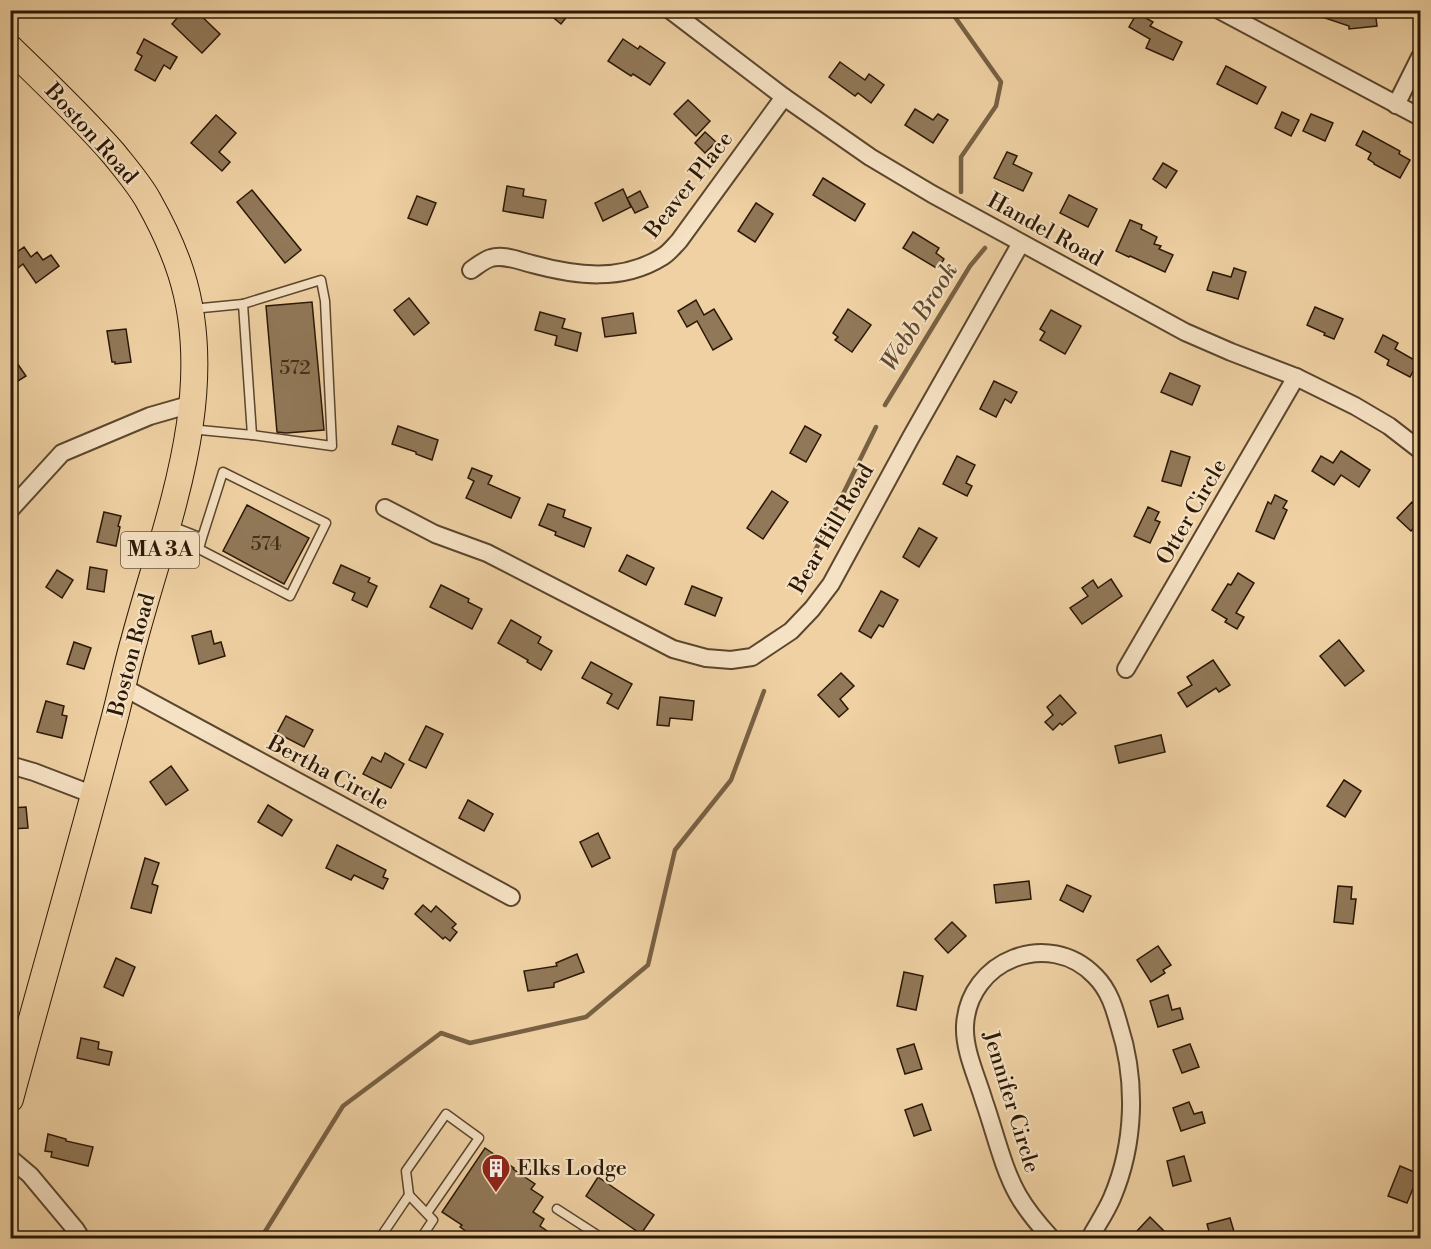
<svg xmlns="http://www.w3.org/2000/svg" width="1431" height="1249" viewBox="0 0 1431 1249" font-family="'Libre Bodoni',serif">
<rect width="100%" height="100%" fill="#efd1a3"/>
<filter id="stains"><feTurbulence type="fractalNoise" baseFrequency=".00333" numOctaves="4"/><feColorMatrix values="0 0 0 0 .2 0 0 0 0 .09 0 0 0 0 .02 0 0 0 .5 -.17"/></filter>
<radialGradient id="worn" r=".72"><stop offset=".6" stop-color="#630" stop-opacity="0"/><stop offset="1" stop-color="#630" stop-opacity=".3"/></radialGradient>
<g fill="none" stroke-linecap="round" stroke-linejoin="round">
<g stroke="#786144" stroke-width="4.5">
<path d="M950 10 1001 82 996 106 961 157V192"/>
<path d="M885 405 970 266 985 248"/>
<path d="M813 555 876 427"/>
<path d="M261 1238 343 1106 441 1033 470 1043 586 1017 648 965 675 850 731 780 764 691"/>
</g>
</g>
<g fill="#917858" stroke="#2b1806" stroke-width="1.5">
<path d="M184 10H195L220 34 202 53 172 24Z"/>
<path d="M544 10H572L561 24Z"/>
<path d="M1310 10H1375L1377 26 1349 29V26L1310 13Z"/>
<path d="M1137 13 1153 22 1150 26 1182 42 1173 60 1146 48 1150 39 1129 27Z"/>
<path d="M144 39 177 57 170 69 164 65 155 81 135 70 142 56 137 53Z"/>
<path d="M623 39 638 49 640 46 665 63 650 85 633 74 631 76 608 61Z"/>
<path d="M840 62 865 80 869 74 884 85 871 103 858 93 855 96 829 77Z"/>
<path d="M1226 66 1266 87 1257 104 1217 84Z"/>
<path d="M688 100 710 121 696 136 674 114Z"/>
<path d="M915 109 933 120 938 114 948 120 933 143 905 125Z"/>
<path d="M1282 112 1299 120 1291 136 1275 128Z"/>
<path d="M1311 114 1333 123 1325 141 1303 131Z"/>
<path d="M216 115 236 133 219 152 230 162 222 171 191 143Z"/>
<path d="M1363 131 1400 151 1399 154 1410 160 1400 178 1374 164V163L1368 159 1371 153 1356 145Z"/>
<path d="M705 132 716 142 705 153 695 143Z"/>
<path d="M1007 152 1017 156 1013 164 1032 173 1023 191 994 178Z"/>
<path d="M1163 163 1177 171 1166 188 1153 179Z"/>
<path d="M823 178 865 204 855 221 813 195Z"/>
<path d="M507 186 524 189 523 196 546 200 543 218 503 211Z"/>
<path d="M623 189 631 207 603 221 595 203Z"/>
<path d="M252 190 301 250 285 263 237 202Z"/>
<path d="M640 191 648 207 635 213 627 198Z"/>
<path d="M1069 195 1097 209 1088 227 1060 213Z"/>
<path d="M417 196 436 203 427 225 408 218Z"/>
<path d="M756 203 773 214 755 242 738 231Z"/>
<path d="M1130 220 1142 225 1141 229 1157 237 1154 244 1161 246 1159 249 1173 255 1165 272 1130 256 1129 257 1116 251Z"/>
<path d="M913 232 939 248 936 253 944 259 938 269 903 248Z"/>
<path d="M24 247 31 257 37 252 43 260 51 255 59 266 36 283 23 264 18 268 10 257Z"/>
<path d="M1234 268 1246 272 1238 299 1207 290 1213 272 1231 277Z"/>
<path d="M409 298 429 323 414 335 394 310Z"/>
<path d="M696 300 704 315 714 309 732 339 713 350 697 321 687 327 678 311Z"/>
<path d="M312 302 324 430 286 433 277 432 266 306Z"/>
<path d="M1315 307 1343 319 1334 339 1324 335 1325 333 1307 325Z"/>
<path d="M848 309 871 325 852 352 835 340 838 337 833 333Z"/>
<path d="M1051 310 1081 326 1065 354 1040 340 1045 332 1040 329Z"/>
<path d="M540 312 565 319 562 328 581 333 577 351 555 345 557 336 535 330Z"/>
<path d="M633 313 636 333 605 337 602 318Z"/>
<path d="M126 329 131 362 115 364V362H112L107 331Z"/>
<path d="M1383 335 1398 343 1395 349 1418 362 1410 377 1387 365 1389 360 1375 352Z"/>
<path d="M10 353 26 376 10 386Z"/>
<path d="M1170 373 1200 386 1192 405 1161 392Z"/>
<path d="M994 381 1017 392 1011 403 1005 399 996 417 980 409Z"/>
<path d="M398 426 438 440 432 460 416 454V452L392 444Z"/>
<path d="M805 426 821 435 806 462 790 453Z"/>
<path d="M1171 451 1190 457 1181 486 1162 481Z"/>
<path d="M1341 451 1370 470 1359 487 1341 475 1334 485 1312 471 1321 456 1333 463Z"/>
<path d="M957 456 975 465 966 483 972 486 967 496 943 484Z"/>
<path d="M472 468 492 476 488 484 520 498 511 518 466 498 474 481 468 478Z"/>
<path d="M772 491 788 502 763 539 747 528Z"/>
<path d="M1275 495 1287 501 1283 508 1287 510 1274 539 1256 531 1268 502 1271 504Z"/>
<path d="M1412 502 1420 510V521L1411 531 1397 518Z"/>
<path d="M548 504 565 510 563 517 591 528 584 547 555 535 556 532 539 525Z"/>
<path d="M247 505 309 538 284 584 223 551Z"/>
<path d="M1148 507 1159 512 1155 520 1160 522 1150 543 1134 536Z"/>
<path d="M104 512 121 516 118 526 120 527 116 546 97 542Z"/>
<path d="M919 528 937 538 919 567 903 557Z"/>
<path d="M627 555 654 568 646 585 619 571Z"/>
<path d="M341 565 370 578 368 582 377 586 367 607 352 600 355 593 333 583Z"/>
<path d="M90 567 107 570 104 592 87 589Z"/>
<path d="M57 570 73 580 62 598 46 587Z"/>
<path d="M1238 573 1254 583 1236 613 1244 617 1237 629 1225 622 1227 619 1212 610 1228 584 1231 585Z"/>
<path d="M1111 579 1122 596 1082 624 1070 608 1088 596 1082 588 1093 580 1098 588Z"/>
<path d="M441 585 469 599 468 602 482 609 472 629 430 607Z"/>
<path d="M692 586 722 598 715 616 685 604Z"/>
<path d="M881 591 898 600 883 627 879 625 871 638 859 631Z"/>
<path d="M511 620 541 637 538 643 552 651 541 670 527 662 528 660 498 643Z"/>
<path d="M211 631 214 644 221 642 225 656 199 664 192 636Z"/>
<path d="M1339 640 1364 671 1345 686 1320 656Z"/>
<path d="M74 642 91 648 84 669 67 664Z"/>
<path d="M1213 660 1230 685 1219 692 1216 688 1187 707 1178 693 1192 685 1187 677Z"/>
<path d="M591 662 632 684 618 709 607 703 612 694 582 678Z"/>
<path d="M841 673 854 686 840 699 848 709 839 717 818 695Z"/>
<path d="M1060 695 1076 713 1062 725 1060 723 1053 730 1045 722 1053 715 1047 707Z"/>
<path d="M660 697 694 701 692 720 670 718 669 726 657 725Z"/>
<path d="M46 701 64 706 62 715 67 716 62 738 37 732Z"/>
<path d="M286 716 313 730 304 747 277 733Z"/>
<path d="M426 726 443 734 426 768 409 760Z"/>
<path d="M1161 735 1165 752 1119 763 1115 746Z"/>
<path d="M385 753 404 764 391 788 363 774 372 757 381 762Z"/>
<path d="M171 766 188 790 166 805 150 782Z"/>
<path d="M1344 780 1361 791 1345 817 1327 806Z"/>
<path d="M468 800 493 814 484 831 459 818Z"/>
<path d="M268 805 292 820 282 836 258 822Z"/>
<path d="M26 807 28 828 10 829V808Z"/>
<path d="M598 833 610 858 592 867 580 842Z"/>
<path d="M337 845 386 870 383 877 388 879 383 889 354 875 351 880 326 868Z"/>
<path d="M145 858 159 863 152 884 158 886 151 913 131 908Z"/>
<path d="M1029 881 1031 899 996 903 994 885Z"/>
<path d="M1067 885 1091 896 1083 912 1060 900Z"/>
<path d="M1338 886 1352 887 1351 899H1356L1353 924 1334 922Z"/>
<path d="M423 905 431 912 436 906 456 924 452 928 457 932 450 941 445 937 443 939 415 914Z"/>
<path d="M952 922 966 936 948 953 935 939Z"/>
<path d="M1158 946 1171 965 1163 970 1165 973 1151 982 1137 960Z"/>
<path d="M577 954 584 972 554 983V987L528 991 524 971 557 966 556 963Z"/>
<path d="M116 958 135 967 123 996 104 987Z"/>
<path d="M904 972 923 976 916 1010 897 1006Z"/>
<path d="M1168 995 1172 1010 1180 1008 1183 1019 1158 1027 1150 1001Z"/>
<path d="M81 1038 99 1042 98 1049 112 1052 109 1065 77 1058Z"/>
<path d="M914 1044 922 1069 905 1074 897 1049Z"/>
<path d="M1190 1044 1199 1067 1182 1073 1173 1050Z"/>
<path d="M1189 1102 1194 1114 1202 1112 1205 1123 1181 1131 1173 1108Z"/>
<path d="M922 1104 931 1130 914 1136 905 1110Z"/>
<path d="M48 1134 66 1139V1141L93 1147 88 1166 51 1157 52 1152 45 1151Z"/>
<path d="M485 1148 514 1168 513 1169 535 1184 531 1189 543 1197 533 1212 544 1219 540 1226 559 1239H477L460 1227 462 1225 442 1212Z"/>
<path d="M1184 1156 1191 1181 1173 1186 1167 1161Z"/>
<path d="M1400 1166 1419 1174 1407 1203 1388 1196Z"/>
<path d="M598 1177 654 1215 641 1234 586 1196Z"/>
<path d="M1150 1217 1172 1239H1145L1137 1231Z"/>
<path d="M1230 1218 1235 1235 1224 1239H1211L1207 1224Z"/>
</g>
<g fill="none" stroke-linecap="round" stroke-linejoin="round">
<g stroke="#5c462d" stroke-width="11">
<g id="service">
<path d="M243 304 321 280 325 301 332 446 252 435"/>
<path d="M190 429 252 435 243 304 192 309"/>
<path d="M171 526 202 538 223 472 326 523 290 596 199 549 202 538"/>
<path d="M409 1195 406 1171 446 1114 479 1138 427 1213"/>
<path d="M557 1209 602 1238"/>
<path d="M10 1231 13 1232 11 1238"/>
<path d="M380 1238 409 1195 433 1220 421 1238"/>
</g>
</g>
<g stroke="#5c462d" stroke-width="20">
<g id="minor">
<path d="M670 10 784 97 870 157 932 194 1185 332 1231 352 1296 377 1355 406 1389 426 1420 450"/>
<path d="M1219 10 1420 117"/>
<path d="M1396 105 1420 57"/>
<path d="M471 270C477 266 484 260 491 258 503 254 520 261 532 264 576 276 622 282 662 257 669 253 674 246 679 241L784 97"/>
<path d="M385 508 435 534 487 553 673 649 706 658 731 660 752 657 791 631 812 609 831 584 911 437 1021 243"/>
<path d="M10 510 62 453 150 416 192 404"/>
<path d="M1126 669 1296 377"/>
<path d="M123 687 511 897"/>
<path d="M10 765 34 772 94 795"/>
<path d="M10 1158 30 1175 76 1230 81 1238"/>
<path d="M1051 1238C1039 1225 1027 1211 1018 1195 1003 1169 994 1129 984 1101 977 1077 964 1051 965 1026 968 960 1049 928 1095 976 1109 990 1114 1007 1119 1025 1137 1081 1135 1144 1112 1198 1106 1212 1097 1225 1090 1238"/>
</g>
</g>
<g stroke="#2b1806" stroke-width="28">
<path id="primary" d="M10 48C46 83 82 117 114 154 126 169 139 184 148 200 161 223 173 248 181 273 220 395 165 524 134 641 125 672 119 704 110 735 78 857 43 977 10 1099"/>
</g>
<use href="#service" stroke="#f5e1c3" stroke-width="8"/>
<use href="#minor" stroke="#f5e1c3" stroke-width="16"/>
<use href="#primary" stroke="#efd1a3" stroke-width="26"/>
</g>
<defs>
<g id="building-pin" transform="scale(1.5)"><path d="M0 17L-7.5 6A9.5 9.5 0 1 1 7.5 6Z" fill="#8f2418" stroke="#f5e1c3"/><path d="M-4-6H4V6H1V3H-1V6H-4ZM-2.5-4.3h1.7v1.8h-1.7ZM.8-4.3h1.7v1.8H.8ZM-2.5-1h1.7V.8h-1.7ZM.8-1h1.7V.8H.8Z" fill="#fff"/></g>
</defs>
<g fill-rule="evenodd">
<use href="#building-pin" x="496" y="1168"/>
</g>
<g text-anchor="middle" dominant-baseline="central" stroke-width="4.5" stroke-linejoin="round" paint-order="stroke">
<g font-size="20" fill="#44301a">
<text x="295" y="368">572</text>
<text x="266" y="544">574</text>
</g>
<rect fill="#f5e1c3" stroke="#68543f" stroke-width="1.5" x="121" y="532" width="78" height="36" rx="4.5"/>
<g font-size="21" font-weight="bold" fill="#2b1806">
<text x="160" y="550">MA 3A</text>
</g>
<g font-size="22" fill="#2b1806" stroke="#f5e1c3">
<text transform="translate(91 134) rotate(48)">Boston Road</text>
<text transform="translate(689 185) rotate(-52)">Beaver Place</text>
<text transform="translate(1045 230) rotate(29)">Handel Road</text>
<text transform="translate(1192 512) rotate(-60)">Otter Circle</text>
<text transform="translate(832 529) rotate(-60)">Bear Hill Road</text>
<text transform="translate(132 655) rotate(-75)">Boston Road</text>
<text transform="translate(328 773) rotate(28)">Bertha Circle</text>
<text transform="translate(1011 1102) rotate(73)">Jennifer Circle</text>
</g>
<g font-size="22" fill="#2b1806" stroke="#f5e1c3" text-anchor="start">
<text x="517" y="1168">Elks Lodge</text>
</g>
<g font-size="24" font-style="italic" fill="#5f4930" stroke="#f5e1c3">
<text transform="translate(920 317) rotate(-58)">Webb Brook</text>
</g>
</g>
<rect width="1431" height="1249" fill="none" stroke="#efd1a3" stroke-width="36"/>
<rect x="12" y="12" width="1407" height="1225" fill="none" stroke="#2b1806" stroke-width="3"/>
<rect x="18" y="18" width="1395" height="1213" fill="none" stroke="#2b1806" stroke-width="1.5"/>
<rect width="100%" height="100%" filter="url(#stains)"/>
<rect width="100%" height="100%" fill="url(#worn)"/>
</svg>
